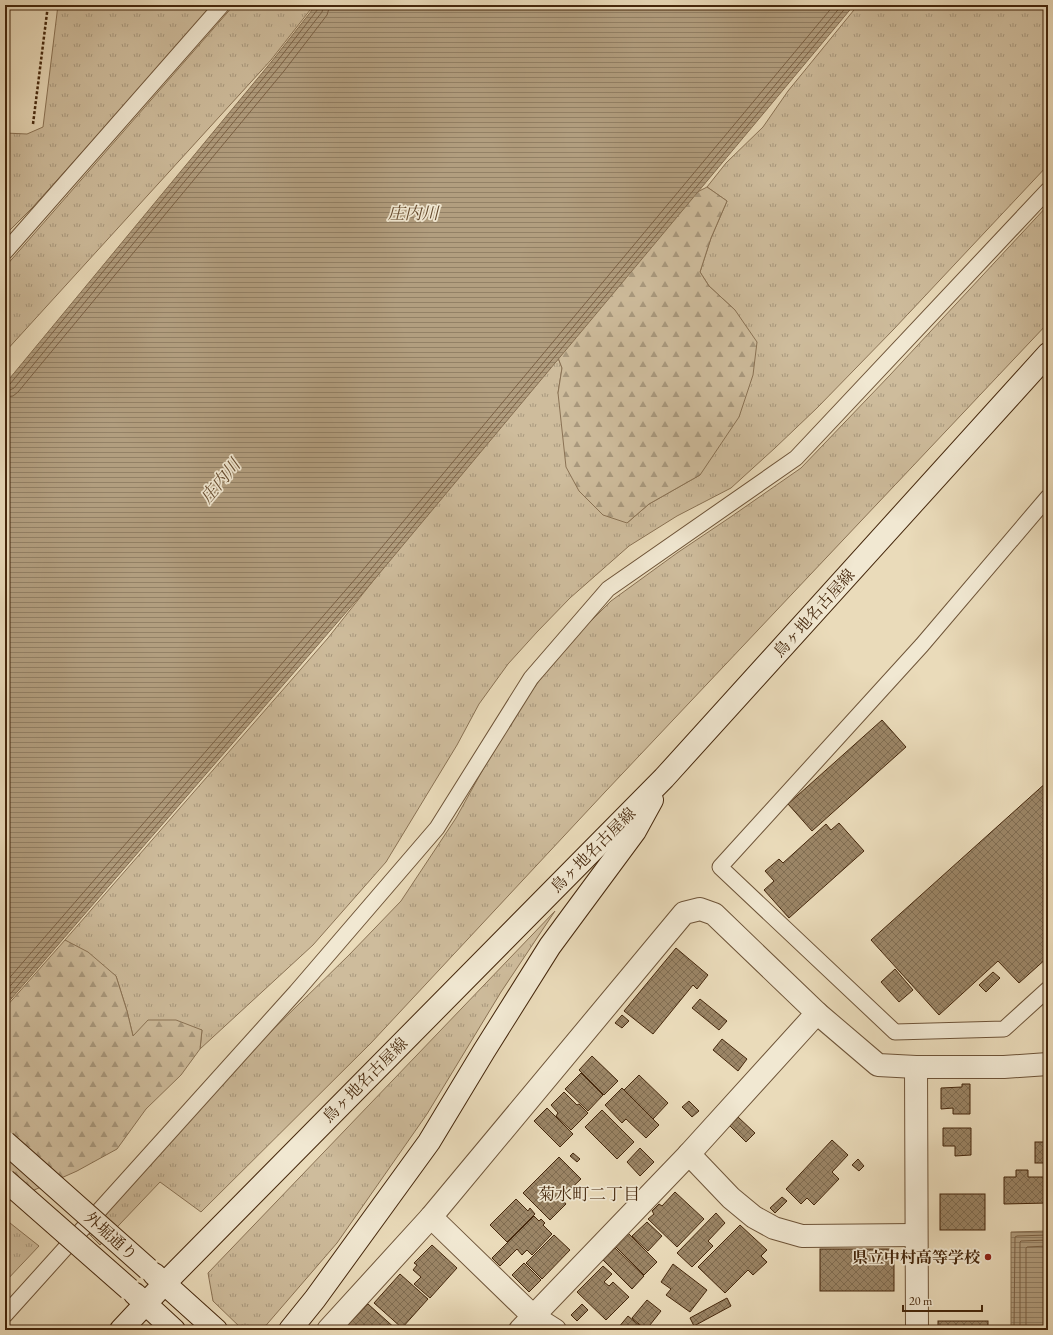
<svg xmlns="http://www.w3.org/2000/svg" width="1053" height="1335" viewBox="0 0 1053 1335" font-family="'EB Garamond','Noto Serif JP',serif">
<defs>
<pattern id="grass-tufts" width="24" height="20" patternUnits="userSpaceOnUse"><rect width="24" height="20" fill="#cebc9c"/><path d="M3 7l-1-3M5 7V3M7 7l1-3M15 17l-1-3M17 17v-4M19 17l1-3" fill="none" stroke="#a9997e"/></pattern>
<pattern id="forest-firs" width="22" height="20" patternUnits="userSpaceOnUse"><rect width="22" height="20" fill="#cebc9c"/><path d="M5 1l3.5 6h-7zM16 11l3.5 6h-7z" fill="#a9997e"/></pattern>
<pattern id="water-rules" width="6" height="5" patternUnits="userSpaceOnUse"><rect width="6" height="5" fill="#b29e7f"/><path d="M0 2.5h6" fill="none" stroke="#938166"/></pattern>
<pattern id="building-cross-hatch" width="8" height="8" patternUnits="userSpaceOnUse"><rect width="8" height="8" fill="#9b8566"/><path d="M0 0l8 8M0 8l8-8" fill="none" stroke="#806d52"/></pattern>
</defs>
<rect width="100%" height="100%" fill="#eadbba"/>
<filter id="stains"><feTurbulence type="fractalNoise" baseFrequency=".005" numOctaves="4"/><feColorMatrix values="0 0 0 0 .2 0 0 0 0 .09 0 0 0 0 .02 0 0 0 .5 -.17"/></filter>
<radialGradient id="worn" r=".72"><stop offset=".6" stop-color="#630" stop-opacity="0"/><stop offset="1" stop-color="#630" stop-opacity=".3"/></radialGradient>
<g fill="url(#grass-tufts)" stroke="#8a7254">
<path d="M58 5H214L32 208 5 235V133L27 134 43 127Z"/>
<path d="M234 5H314L271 60 5 352V267Z"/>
<path d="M858 5H1048V165L893 330 817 408 775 448 731 488 677 516 629 546 570 598 537 632 508 664 479 704 457 745 386 862 313 945 200 1049 202 1030 133 1036 127 1011 116 976 65 940 328 638 555 350 562 368 558 393 627 523 649 504 700 475 735 310 709 286 700 272 711 238 727 201 707 187 726 163 763 127 788 91Z"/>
<path d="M1048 205V323L605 792 371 1043 201 1212 160 1182 100 1245 89 1234 153 1147 349 955 401 901 456 818 512 717 563 649 611 601 677 553 732 516 801 468 890 375Z"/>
<path d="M555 911 501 992 427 1114 337 1243 262 1330H243L213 1301 208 1273Z"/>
<path d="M5 1219 39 1246 5 1282Z"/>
</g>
<g fill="url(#forest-firs)" stroke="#8a7254">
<path d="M707 187 727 201 711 238 700 272 709 286 735 310 757 342 753 375 739 417 700 475 649 504 627 523 603 515 579 491 566 467 558 393 562 368 555 350 682 200Z"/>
<path d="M65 940 88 952 116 976 127 1011 133 1036 148 1020H176L202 1030 200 1049 181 1075 146 1109 117 1149 77 1171 5 1203V1008Z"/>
</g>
<g fill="url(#water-rules)" stroke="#866e51">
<path d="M316 5H854L368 587 5 1006V384L272 61Z"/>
<path d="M1048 1231V1330H1011V1232Z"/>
</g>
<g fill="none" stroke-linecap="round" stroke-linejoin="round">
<g stroke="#7c6246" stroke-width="1">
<path d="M5 386 10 384 275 64 318 9 319 5"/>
<path d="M5 391 10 390 14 388 279 67 322 12 324 5"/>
<path d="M5 397 13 396 18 392 284 71 327 15 330 5"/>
<path d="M5 983 357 577 834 5"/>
<path d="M5 992 361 581 842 5"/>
<path d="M5 1000 365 584 848 5"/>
<path d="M1014 1330 1015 1237 1017 1236 1048 1235"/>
<path d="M1020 1330V1242L1021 1241 1048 1240"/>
<path d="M1026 1330V1248L1027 1247 1048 1246"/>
</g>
</g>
<g fill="url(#building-cross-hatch)" stroke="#45270c">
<path d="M882 720 906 747 812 831 788 804Z"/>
<path d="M1048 781V957L1019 983 998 961 939 1015 871 940Z"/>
<path d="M839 823 864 851 789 918 764 890 774 881 765 871 779 859 783 863 826 824 831 830Z"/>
<path d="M676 948 708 975 697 989 693 985 653 1034 624 1011Z"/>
<path d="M895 969 913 990 899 1002 881 982Z"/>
<path d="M993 972 1000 978 986 992 979 985Z"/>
<path d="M700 999 727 1021 719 1030 692 1008Z"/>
<path d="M622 1015 629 1021 622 1028 615 1023Z"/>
<path d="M722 1039 747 1059 738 1071 713 1050Z"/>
<path d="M592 1056 618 1081 604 1095 579 1070Z"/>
<path d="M581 1073 603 1095 588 1111 565 1089Z"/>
<path d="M639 1075 668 1103 653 1119 624 1090Z"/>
<path d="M962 1084H970V1114H953V1108L941 1109V1088L962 1087Z"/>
<path d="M622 1088 659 1125 646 1138 626 1119 622 1123 605 1105Z"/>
<path d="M564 1092 577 1105 579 1104 588 1113 571 1130 556 1116 558 1113 551 1105Z"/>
<path d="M689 1101 699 1111 692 1117 682 1107Z"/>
<path d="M547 1108 573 1134 560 1147 534 1121Z"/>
<path d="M602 1110 634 1142 617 1159 585 1127Z"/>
<path d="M738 1117 755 1133 746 1142 730 1126Z"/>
<path d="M943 1128H971V1155L955 1156V1146H943Z"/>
<path d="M832 1140 848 1155 832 1172 839 1179 814 1205 807 1198 801 1204 786 1189Z"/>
<rect x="1035" y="1142" width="13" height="21"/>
<path d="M640 1148 654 1162 640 1176 627 1162Z"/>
<path d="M573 1153 580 1159 577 1162 570 1156Z"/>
<path d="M559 1157 581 1179 561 1198 566 1204 550 1220 523 1193Z"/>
<path d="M858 1159 864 1166 859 1171 852 1165Z"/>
<path d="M1016 1170H1028V1177H1048V1203L1004 1204V1177H1016Z"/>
<path d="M675 1192 704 1219 677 1247 648 1219 654 1214 652 1211 659 1204 662 1206Z"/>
<rect x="940" y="1194" width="45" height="36"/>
<path d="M782 1197 787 1201 775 1213 770 1208Z"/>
<path d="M516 1199 528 1211 530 1208 535 1214 507 1242 490 1225Z"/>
<path d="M716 1213 725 1223 708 1241 713 1246 692 1267 677 1253Z"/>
<path d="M534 1216 539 1221 541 1219 545 1223 543 1225 552 1234 532 1255 527 1250 522 1255 517 1249 500 1266 492 1258Z"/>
<path d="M647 1222 662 1236 648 1251 632 1236Z"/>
<path d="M740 1225 767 1250 761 1256 767 1262 753 1275 748 1270 725 1293 698 1267Z"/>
<path d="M628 1233 657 1262 644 1275 615 1246Z"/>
<path d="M554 1235 570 1250 542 1279 526 1263Z"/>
<path d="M432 1245 457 1268 430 1298 414 1284 421 1277 413 1270 417 1265 414 1263Z"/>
<path d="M615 1248 644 1276 632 1289 603 1260Z"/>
<rect x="820" y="1249" width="74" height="42"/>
<path d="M524 1263 541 1280 529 1292 512 1275Z"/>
<path d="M673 1264 707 1290 690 1312 666 1295 671 1289 661 1282Z"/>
<path d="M603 1266 612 1274 604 1282 609 1286 613 1282 629 1297 606 1320 577 1292Z"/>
<path d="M400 1274 428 1299 402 1328 374 1303Z"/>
<path d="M727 1298 731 1306 694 1326 690 1318Z"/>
<path d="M647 1300 661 1311 646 1330 632 1318Z"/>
<path d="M368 1304 397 1330H343Z"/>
<path d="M582 1304 588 1310 577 1321 571 1315Z"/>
<path d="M628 1316 640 1326 637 1330H621L618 1328Z"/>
<rect x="938" y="1321" width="50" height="9"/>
</g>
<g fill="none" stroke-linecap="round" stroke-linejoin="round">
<g stroke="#6e5438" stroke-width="17">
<g id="lane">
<path d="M5 252 222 5"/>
<path d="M1048 497 922 645 720 867 895 1032 1004 1029 1048 989"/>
<path d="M5 1315 296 992 437 828 531 678 608 589 796 458 1048 190"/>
</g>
</g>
<g stroke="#6e5438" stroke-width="24">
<g id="street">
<path d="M817 1013 878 1065 916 1067H1004L1048 1064"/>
<path d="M916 1067 917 1330"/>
<path d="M689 1154 731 1198 754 1217 774 1228 802 1236 916 1235"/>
<path d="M431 1217 533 1316 555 1330"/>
<path d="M328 1330 431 1217 684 913 700 909 714 914 817 1013 689 1154 520 1330"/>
</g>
</g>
<g stroke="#45270c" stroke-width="24">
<g id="secondary">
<path d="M154 1274 216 1330"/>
<path d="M135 1294 174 1330"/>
<path d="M121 1330 164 1284 664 778 1048 354"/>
<path d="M290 1330 315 1299 429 1142 484 1051 550 946 635 831 652 800"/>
</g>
</g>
<path stroke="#45270c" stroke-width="2.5" stroke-dasharray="3 2" stroke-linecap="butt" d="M33 124 48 5"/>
<use href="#lane" stroke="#f1e8d2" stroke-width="15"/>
<use href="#street" stroke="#f1e8d2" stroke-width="22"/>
<use href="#secondary" stroke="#f1e8d2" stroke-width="22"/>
<g stroke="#45270c" stroke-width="24" stroke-linecap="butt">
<g id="secondary-bridge">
<path d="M5 1142 148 1269"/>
<path d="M5 1180 129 1289"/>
</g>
</g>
<use href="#secondary-bridge" stroke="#f1e8d2" stroke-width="22"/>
</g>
<circle fill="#8f2418" stroke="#f1e8d2" stroke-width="1.5" cx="988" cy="1257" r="4"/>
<g text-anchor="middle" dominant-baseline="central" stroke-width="3.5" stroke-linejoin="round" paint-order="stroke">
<g font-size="16" fill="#45270c" stroke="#f1e8d2">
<text transform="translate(814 613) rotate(-48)">鳥ヶ地名古屋線</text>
<text transform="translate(593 850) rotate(-45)">鳥ヶ地名古屋線</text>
<text transform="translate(365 1080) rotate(-45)">鳥ヶ地名古屋線</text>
<text transform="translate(111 1236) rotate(42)">外堀通り</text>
</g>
<g font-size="16" font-weight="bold" fill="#45270c" stroke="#f1e8d2" text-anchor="end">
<text x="980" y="1257">県立中村高等学校</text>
</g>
<g font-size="17" font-style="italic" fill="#664b2e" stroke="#f1e8d2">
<text x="413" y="213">庄内川</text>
<text transform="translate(220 481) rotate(-50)">庄内川</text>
</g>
<g font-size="17" fill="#45270c" stroke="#f1e8d2">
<text x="589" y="1194">菊水町二丁目</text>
</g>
</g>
<rect width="1053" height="1335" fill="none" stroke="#eadbba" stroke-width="20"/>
<rect x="6" y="6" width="1041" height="1323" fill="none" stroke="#45270c" stroke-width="2"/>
<rect x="10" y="10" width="1033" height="1315" fill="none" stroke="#45270c"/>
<path d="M903 1305v6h79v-6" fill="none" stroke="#45270c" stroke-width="2"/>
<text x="909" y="1305" font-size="12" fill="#45270c" stroke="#f1e8d2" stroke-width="3" paint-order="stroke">20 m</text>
<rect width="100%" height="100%" filter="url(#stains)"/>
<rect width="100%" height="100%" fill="url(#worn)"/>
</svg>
